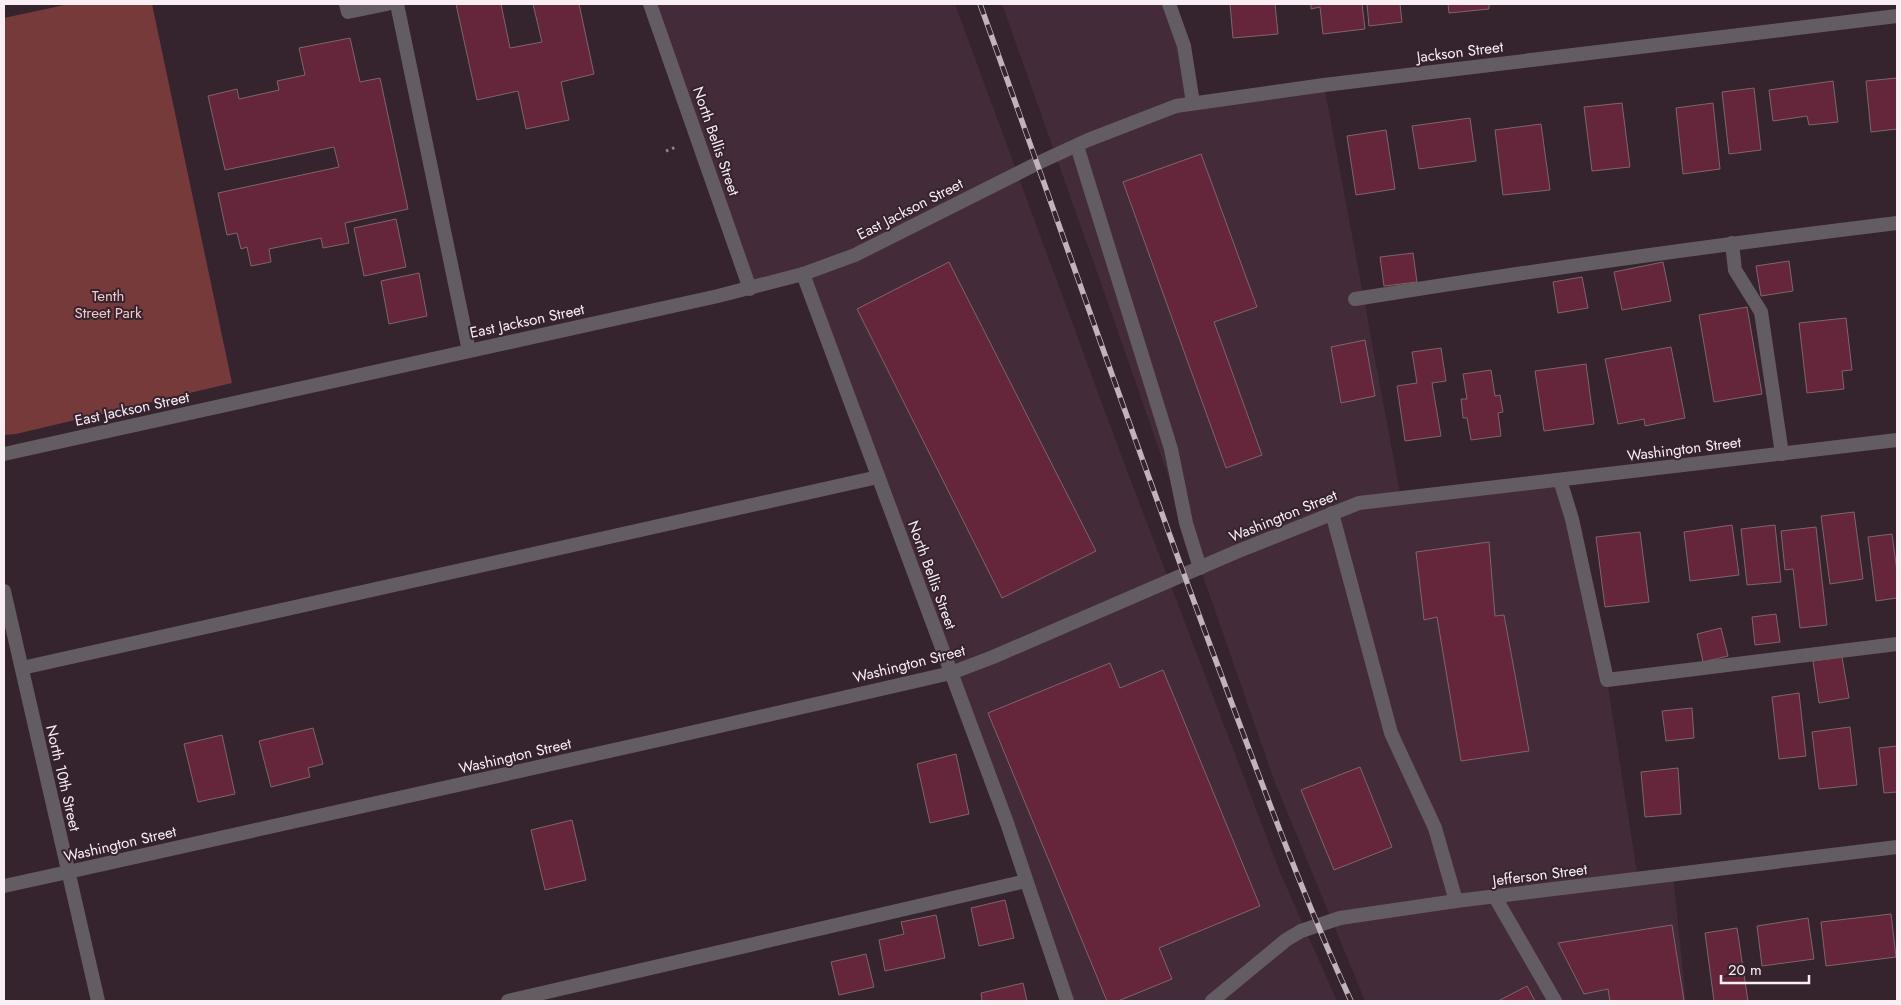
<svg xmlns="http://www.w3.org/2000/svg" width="1901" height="1005" viewBox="0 0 1901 1005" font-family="Jost,sans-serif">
<rect width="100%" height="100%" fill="#35232e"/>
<g fill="#432b39">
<path d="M650 4H955L1117 444 1280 872 1337 1001H1067L803 274 750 289Z"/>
<path d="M1002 4H1169L1193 103 1324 85 1401 498 1560 480 1607 680 1638 879 1673 875 1686 1001H1365L1274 780 1109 306Z"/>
</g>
<path fill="#773a3b" d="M69 4H152L232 383 16 434 4 435V18Z"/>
<g fill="#65263c" stroke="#7e656b">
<path d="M456 4H501L510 48 542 42 533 4H579L594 74 561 82 569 120 526 129 518 91 477 100Z"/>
<path d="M1230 4H1275L1278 34 1233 38Z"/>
<path d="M1311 4H1362L1365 29 1323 34 1320 7 1311 9Z"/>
<path d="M1367 4H1400L1402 22 1369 26Z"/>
<path d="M1448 4H1489V9L1449 13Z"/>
<path d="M350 38 360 82 380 78 408 209 345 223 349 243 323 248 321 238 269 249 271 262 251 266 247 247 241 249 237 233 227 235 218 193 339 167 334 147 225 170 208 96 237 89 239 99 279 90 277 81 305 75 299 48Z"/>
<path d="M1897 78V129L1871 132 1866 81Z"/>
<path d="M1833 81 1838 122 1809 125 1807 116 1773 121 1769 90Z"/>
<path d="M1754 88 1761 150 1729 154 1722 92Z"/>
<path d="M1622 103 1630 167 1592 171 1584 107Z"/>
<path d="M1713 103 1720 169 1683 174 1676 108Z"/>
<path d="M1470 118 1476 161 1419 169 1412 126Z"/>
<path d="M1541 124 1550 190 1503 195 1495 130Z"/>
<path d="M1386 130 1395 189 1356 195 1347 136Z"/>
<path d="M1201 154 1257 307 1214 322 1262 455 1226 468 1123 182Z"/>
<path d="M396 219 406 267 364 276 354 228Z"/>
<path d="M1413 253 1417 282 1384 286 1380 257Z"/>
<path d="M1789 261 1793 291 1761 296 1756 266Z"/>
<path d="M949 262 1096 551 1002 598 857 309Z"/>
<path d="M1663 262 1671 301 1622 310 1614 272Z"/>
<path d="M419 273 427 316 389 324 381 281Z"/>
<path d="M1582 277 1588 308 1558 313 1553 282Z"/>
<path d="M1747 307 1762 394 1714 402 1699 315Z"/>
<path d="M1846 318 1852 370 1842 371 1844 389 1807 393 1799 323Z"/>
<path d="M1365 340 1375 396 1341 403 1331 347Z"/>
<path d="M1671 347 1685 418 1645 426 1644 419 1618 424 1605 359Z"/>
<path d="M1441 348 1446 381 1432 383 1441 436 1405 441 1397 386 1417 383 1412 352Z"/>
<path d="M1586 364 1594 424 1544 431 1535 371Z"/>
<path d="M1491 370 1495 396 1500 395 1503 412 1498 413 1501 436 1471 440 1467 418H1463L1461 399H1467L1463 374Z"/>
<path d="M1854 512 1863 579 1830 584 1821 516Z"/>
<path d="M1732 525 1739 575 1690 581 1684 532Z"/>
<path d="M1775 525 1781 582 1747 585 1741 529Z"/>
<path d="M1816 527 1827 625 1800 628 1793 569 1785 570 1781 531Z"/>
<path d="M1640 532 1649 602 1605 607 1596 537Z"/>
<path d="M1892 534 1897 571V598L1876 601 1868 537Z"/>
<path d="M1489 542 1495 616 1504 615 1529 751 1461 761 1437 617 1424 620 1416 552Z"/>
<path d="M1776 614 1780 642 1755 645 1752 617Z"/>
<path d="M1721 628 1728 656 1703 662 1697 634Z"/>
<path d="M1842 657 1849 698 1819 703 1813 661Z"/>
<path d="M1110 663 1120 688 1163 670 1260 906 1159 948 1172 979 1118 1001H1107L988 713Z"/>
<path d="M1799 693 1806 756 1779 759 1772 697Z"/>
<path d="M1692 708 1694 738 1666 741 1662 711Z"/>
<path d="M1850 727 1857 785 1819 789 1812 732Z"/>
<path d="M313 728 323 764 308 768 310 777 271 787 259 741Z"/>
<path d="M222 735 235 794 198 802 184 744Z"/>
<path d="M1897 746V792L1884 793 1879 748Z"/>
<path d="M956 754 969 814 930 823 917 764Z"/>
<path d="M1360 767 1392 847 1334 870 1301 790Z"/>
<path d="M1678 768 1681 814 1645 817 1641 772Z"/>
<path d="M572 820 586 880 545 890 531 830Z"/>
<path d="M1005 900 1014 938 979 946 971 908Z"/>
<path d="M1891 914 1896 957 1826 966 1821 922Z"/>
<path d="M936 915 945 958 885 971 879 940 904 934 901 922Z"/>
<path d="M1808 918 1814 959 1762 966 1757 926Z"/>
<path d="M1672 925 1684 1001H1610L1608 989 1584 994 1558 943Z"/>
<path d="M1737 928 1748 1001H1714L1705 933Z"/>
<path d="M866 954 874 987 839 995 831 962Z"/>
<path d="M1023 983 1027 1001H982L981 993Z"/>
<path d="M1527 986 1535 1001H1498Z"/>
</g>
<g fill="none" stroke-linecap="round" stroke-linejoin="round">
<path stroke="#90818a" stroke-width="3" stroke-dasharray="2.5 4" stroke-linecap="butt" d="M666 151 676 147"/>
<g stroke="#635c63" stroke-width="14">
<path d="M346 4 348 12 387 4"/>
<path d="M397 4 469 351"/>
<path d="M1077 146 1171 449 1186 523 1200 568"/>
<path d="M1732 243 1735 270 1761 312 1782 454"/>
<path d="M1355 299C1535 270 1716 245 1897 223"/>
<path d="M1560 480 1572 519 1607 680 1897 644"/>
<path d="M1332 513 1391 733 1435 828 1456 901"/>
<path d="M22 668 878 477"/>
<path d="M1495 897 1555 1001"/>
<path d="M508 1001 1026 881"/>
</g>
<g stroke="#635c63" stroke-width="14">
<path d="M650 4 750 289"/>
<path d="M1169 4 1184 46 1193 103"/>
<path d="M803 274 1007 823 1067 1001"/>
<path d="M4 454 718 296 803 274 855 255 1038 163 1088 140 1176 106 1324 85 1897 16"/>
<path d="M4 886 68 872"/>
<path d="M1212 1001 1286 940 1301 931 1340 918 1456 901 1897 847"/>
</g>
<g stroke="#635c63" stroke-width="14">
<path d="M4 591 98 1001"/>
<path d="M68 872 672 737 951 673 993 657 1236 552 1359 503 1897 440"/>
</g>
<g stroke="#c1b3bb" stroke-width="5.5">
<path id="rail" d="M980 4C1058 220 1133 438 1213 653 1257 770 1299 887 1351 1001"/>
</g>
<use href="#rail" stroke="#35232e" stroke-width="4" stroke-dasharray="11" stroke-linecap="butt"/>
</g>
<g text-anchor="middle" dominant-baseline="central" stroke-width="4" stroke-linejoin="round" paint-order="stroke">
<g font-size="15" fill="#faeef5" stroke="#35232e">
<text transform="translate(1460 52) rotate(-7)">Jackson Street</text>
<text transform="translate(716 141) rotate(71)">North Bellis Street</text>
<text transform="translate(910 209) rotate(-27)">East Jackson Street</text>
<text transform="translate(527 321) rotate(-12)">East Jackson Street</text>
<text transform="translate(132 409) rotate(-12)">East Jackson Street</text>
<text transform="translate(1684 449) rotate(-7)">Washington Street</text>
<text transform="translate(1283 516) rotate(-22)">Washington Street</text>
<text transform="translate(932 575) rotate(70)">North Bellis Street</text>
<text transform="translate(909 664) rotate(-14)">Washington Street</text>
<text transform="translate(515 756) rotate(-13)">Washington Street</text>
<text transform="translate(63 778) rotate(77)">North 10th Street</text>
<text transform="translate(120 844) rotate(-13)">Washington Street</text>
<text transform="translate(1540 875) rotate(-7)">Jefferson Street</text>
</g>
<g font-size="15" fill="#f4c8c7" stroke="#35232e">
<text x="108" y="296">Tenth<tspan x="108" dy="17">Street Park</tspan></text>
</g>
</g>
<rect width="1901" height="1005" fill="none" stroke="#faeef5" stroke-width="10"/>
<path d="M1721 975v8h88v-8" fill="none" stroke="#faeef5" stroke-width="2.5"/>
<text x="1728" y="975" font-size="15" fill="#faeef5" stroke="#35232e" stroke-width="4" paint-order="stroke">20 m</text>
</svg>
